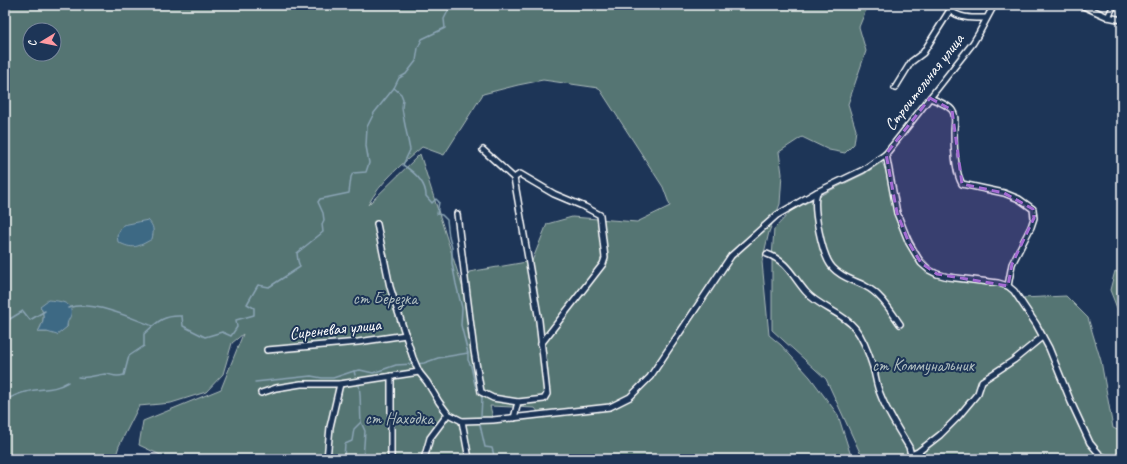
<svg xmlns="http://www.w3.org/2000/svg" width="1127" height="464" viewBox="0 0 1127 464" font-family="Caveat,sans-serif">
<rect width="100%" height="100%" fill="#1d3557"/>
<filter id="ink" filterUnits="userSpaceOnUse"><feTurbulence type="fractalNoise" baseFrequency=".025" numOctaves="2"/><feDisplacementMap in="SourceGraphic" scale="8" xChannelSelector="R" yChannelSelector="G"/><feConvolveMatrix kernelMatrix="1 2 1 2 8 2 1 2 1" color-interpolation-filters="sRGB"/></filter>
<g filter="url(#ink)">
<g fill="#557473" stroke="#aabab9" fill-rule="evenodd">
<path d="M5 5H868L859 27 866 51 848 104 856 130 854 144 845 153 829 150 802 137 779 152 782 174 780 204 769 232 762 262 769 335 781 345 810 377 838 415 852 459H169L139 445 143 421 221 389 243 334 232 343 223 374 206 392 171 403 139 406 119 446 115 459H5ZM30 30H54V54H30ZM543 80 599 88 663 187 670 206 637 222 572 217 547 224 532 261 469 272 465 295 420 154 368 205C381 181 401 165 422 147L444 155 483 94 518 85ZM40 306 71 314 67 320V327L47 332H38C43 322 46 316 40 306ZM490 406 535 408 539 413 493 418Z"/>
<path d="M882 162 896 195 900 211 906 229 921 256 933 269 944 273 1008 284 1016 289 1022 298 1066 296 1088 318 1101 361 1113 428 1122 432V459H863L826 379 772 330V258L774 229 791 211 827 192 864 174Z"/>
<path d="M1115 271 1122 274V309L1117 308 1110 290Z"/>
</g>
<g fill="#3e6984" stroke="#8ba5b5">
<path d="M148 220C154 226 154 231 152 239 138 247 133 250 118 242L117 235 123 225Z"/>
<path d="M48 300C57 301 74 301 71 315 69 320 67 321 67 327L57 335 47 332H38C43 323 46 316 40 306Z"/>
</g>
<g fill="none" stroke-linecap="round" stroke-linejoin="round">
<g stroke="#8ba5b5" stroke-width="1.5">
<path d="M394 88 401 94 403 99 402 108 404 120 410 150 403 165C414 172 426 182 426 196L432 203 436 199 439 202 437 214 442 215 447 220 449 237 452 248V263L456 284 462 308 461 325 468 353V360L471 366 475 385 482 398 481 416"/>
<path d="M68 308C92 299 130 318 153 326"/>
<path d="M5 322 23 311 30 320 45 311"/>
<path d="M417 364 424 363 438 358 468 353"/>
<path d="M355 375 354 371 360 370 373 373 396 365 413 364"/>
<path d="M78 377C87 379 95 375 105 374 113 374 113 378 124 375L129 356 144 346V334C157 322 163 315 182 316L183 326 205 337 222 332 231 336 237 327 236 320 254 315V308L247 304 258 285 269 287 300 267 298 261 297 253 323 232 322 224 324 220 323 213 318 202 320 199 349 193 351 177 353 173 366 172 369 163 366 146 367 127 374 113 394 88 399 78 406 74 416 61 418 48 422 39 445 28 444 19 451 5"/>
<path d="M255 382 311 376 322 378H333L354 371"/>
<path d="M5 400C12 397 19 393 26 392 42 387 51 392 68 382"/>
<path d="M361 422 365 431 363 459"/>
<path d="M480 425 485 447 492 448 495 459"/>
<path d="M341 459 344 457 345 444 352 441 354 429 361 422C360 409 361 397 359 385"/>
<path d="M1120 459 1122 457"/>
</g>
<g stroke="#fff" stroke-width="8">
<g id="minor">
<path d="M950 5V10C960 19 973 18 986 18"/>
<path d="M1081 5 1108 17 1122 20"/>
<path d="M1108 17 1114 5"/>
<path d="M895 88 911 62 923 53 950 10"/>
<path d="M930 98C937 101 947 104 952 110 957 117 954 124 954 132 954 146 955 172 962 184L1004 193 1019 199 1033 209 1034 218 1031 227 1012 264 1008 286"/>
<path d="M483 150 514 178 539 321 547 394 544 399 518 402 514 418"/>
<path d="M886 154 897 213 909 243 921 263 929 270 937 274 948 277 998 283 1008 286 1014 291 1036 324 1049 348 1071 402 1090 443 1101 456 1108 459"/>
<path d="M514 178 520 174 554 194 585 207 600 215 605 258 603 264 541 344"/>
<path d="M817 192C812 207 822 257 833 268 842 278 854 280 865 286 881 294 890 310 900 324"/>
<path d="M457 214 474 351 481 392 493 398 518 402"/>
<path d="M377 224 390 287 413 358 419 372 427 382 439 402 448 414 462 421 493 420 610 407 630 397 650 377 731 256 777 215 817 192 863 170 886 154 973 43 979 33 994 5"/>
<path d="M767 254C787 261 793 277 806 292 819 307 842 312 855 328 863 338 869 354 873 367 876 377 876 385 881 396 888 414 899 430 909 447L911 455"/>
<path d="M267 350 358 342 406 335"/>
<path d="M391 376V459"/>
<path d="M261 393 276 388 301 384H340L419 372"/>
<path d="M462 421 469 459"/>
<path d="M327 459 330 427 340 384"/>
<path d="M424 459 430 438 448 414"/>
<path d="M909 459 911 455 918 452 940 435 958 417 978 393 982 381 1014 360 1042 337"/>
</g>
</g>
<use href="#minor" stroke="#1d3557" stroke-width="5"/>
</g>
</g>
<path fill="#a36bd2" fill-opacity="0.2" stroke="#a36bd2" stroke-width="3" stroke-dasharray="8 5" stroke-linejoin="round" d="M930 98 952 110 962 184 1004 193 1033 209 1034 218 1012 264 1008 286 937 274 921 263 909 243 897 213 886 154Z"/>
<g text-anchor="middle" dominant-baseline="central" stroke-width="4" stroke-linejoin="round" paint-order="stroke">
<g font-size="17" fill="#fff" stroke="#1d3557">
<text transform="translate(924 82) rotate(-52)">Строительная улица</text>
<text transform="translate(335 329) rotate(-6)">Сиреневая улица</text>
</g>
<g font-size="17" fill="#b2c0c0" stroke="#1d3557">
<text x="385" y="298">ст Березка</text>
<text x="923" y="365">ст Коммунальник</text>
<text x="399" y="418">ст Находка</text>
</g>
</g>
<rect width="1127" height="464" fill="none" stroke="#1d3557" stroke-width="20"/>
<rect x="10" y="10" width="1107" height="444" fill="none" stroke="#fff" stroke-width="1.5" filter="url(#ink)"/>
<g transform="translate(42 42) rotate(260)"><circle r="19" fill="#1d3557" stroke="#77869a"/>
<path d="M0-3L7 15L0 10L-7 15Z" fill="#ff9aa2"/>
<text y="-6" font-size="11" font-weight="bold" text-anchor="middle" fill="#ffffff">С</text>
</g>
</svg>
